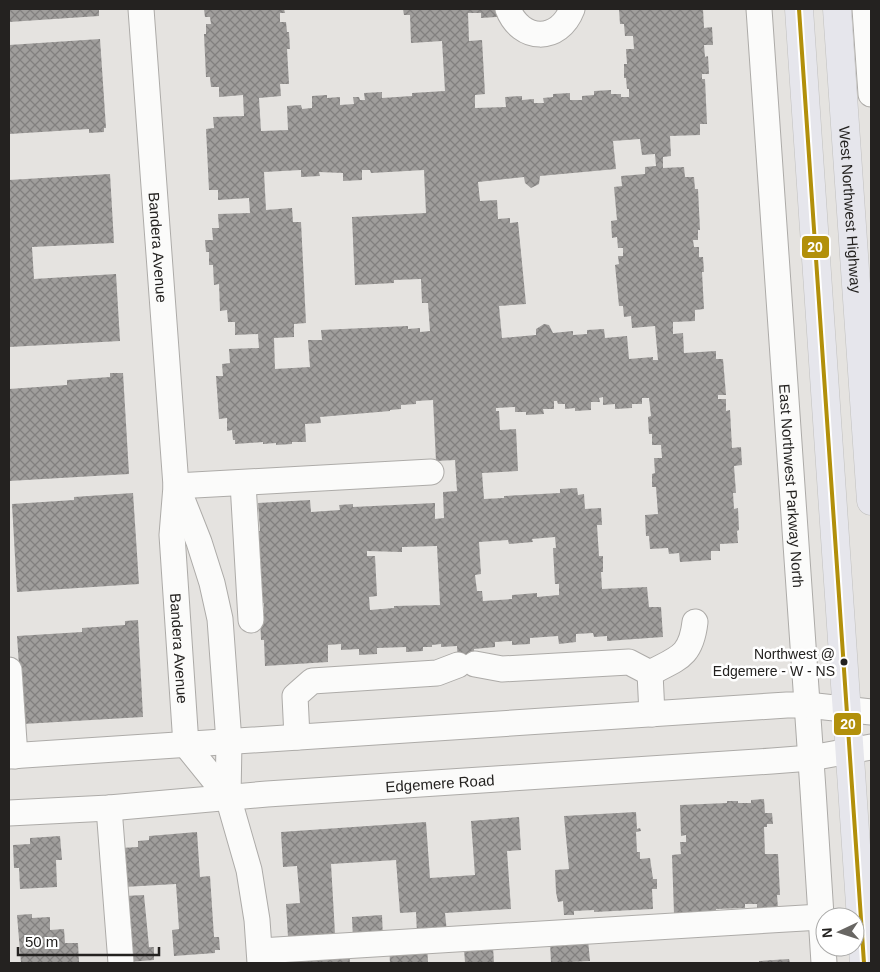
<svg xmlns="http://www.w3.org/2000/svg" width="880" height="972" viewBox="0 0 880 972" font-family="Helvetica,sans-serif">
<defs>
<pattern id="building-cross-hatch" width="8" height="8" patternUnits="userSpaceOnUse" patternTransform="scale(1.25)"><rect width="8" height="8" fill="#a09e9c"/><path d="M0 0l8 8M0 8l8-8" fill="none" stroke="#82807f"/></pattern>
</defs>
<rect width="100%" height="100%" fill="#e5e3e0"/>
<g fill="url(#building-cross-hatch)" fill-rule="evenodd">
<path d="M9 9H99V16L9 22Z"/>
<path d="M204 9H284L285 13H280V22H286L287 32H289L290 49H287L289 84H280L281 96 259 98 261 131 288 130 287 106 301 105 302 109 312 108V96L327 95V98L340 97V105L354 104 353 97H359L360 100H365L364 93 382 92V98L412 96V93L445 91 442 41 411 43 410 15H404L403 9H510L511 16 481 18V13H468L469 41 482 40 485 94 475 95V108L506 107 505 97 522 96V100L534 99V103H544L543 98 553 97V94L570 93V100H582V96L594 95V91L611 90V94H621V97H629V89H627L626 78H624V64H627L626 49H634L633 36H625L624 24H620L619 9H703L704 28 712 27 713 45H704L705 57 708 56 709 74H702V79H705L707 124H700V135L670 136 671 156 663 157V168L684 167 685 177H694L695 189H698L700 230H698V240H693L694 247H699V257H703L704 272H702L704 309 695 310V321L673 322V334L683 333 684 353 716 351V359H723L726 395H718V399H726V411L730 410 732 448 741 447 742 465 734 466 736 493H733L734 509 738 508 739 530 737 531 738 543 720 544V551H711V560L680 562 679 553 669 554 668 548 650 549 649 536H646L645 515 658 514 656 487H652V474L655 473 654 458H662L661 445H652V434H649L648 417 651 416 649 398H642V404H632V408L615 409V404L603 405V397L599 398 600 402H591V410L575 411V408L565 409V404H558L557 401H554V409H543L544 414 526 415V412H515V407L496 408V411H499L500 430 516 429 518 471 482 473 484 499 504 498V496L560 493V489L577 488 578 495 584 494 585 509 601 508 602 525H597L599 556H603V572H601L602 589 647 587 649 607H661L663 637 607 641V636L594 637 593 633 576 634V642L559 644 558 636 530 638V644L512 645V641L495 642V647L474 649 475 664 458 668 457 646 441 647V644L432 645V647H423V651L406 652V647L377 648V654L359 655V649L341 650V644L328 645V662L265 666 264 640H261L260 615H264V603L259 604 255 531H260L258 503 310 500 311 512 340 510 339 505 353 504V507L435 503V519L444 518 443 492 457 491 455 460 436 461 433 400 416 401V404L401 405V409L390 410V411L320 417 321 423 305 424 306 442H292V444L276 445V443L263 444V442L235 444V440H233L232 430 227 431V418L219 419 216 376H223L222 364 230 363 229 349 259 348 258 334 235 335V322H228L227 310 220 311 219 284 214 285 213 265H209V252H206L205 240H213L212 228H219L218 214 250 213 249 198 218 200V190H209L206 129 214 128 213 117 244 116 243 95 219 97V87H211L210 77H206L204 34H206V24H211L210 17H205ZM640 139 642 155 655 154 656 166 645 167V174L621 176 622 186 614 187 617 220 611 221 612 238 617 237 618 248H623V256H618L619 264 615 265 619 306H623L624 317 631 316 632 328 655 326 658 360H653V357L629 359 627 336 605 338 604 329 587 330V334L573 335V331L553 333 549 325 544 324 536 329V335L502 338 499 306 526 304 518 222 510 223V218L498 219 497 200 480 201 478 182 524 177 525 183 531 188 539 184 540 176 616 169 613 141ZM301 170V177L320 176 319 172 343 173V181L362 180V170H370L371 173 424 170 426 213 352 217 355 285 394 283V280L421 279 422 303H428L430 331 420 332V328L408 329V326L321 330 322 340H308L310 367 275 369 274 338 294 337V324L306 323 301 222H293L292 208 266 210 264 172ZM555 537 556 548H553L555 584H559V595L537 597V593L512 595V599L483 601 482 591H477L475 575 481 574 479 542 508 540 509 544 533 542 532 539ZM437 546 440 605 394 606V608L370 610 369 597 377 596 375 556H367V551L402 552V547Z"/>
<path d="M100 39 106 128H104V132L89 133V129L9 134V45Z"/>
<path d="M110 174 114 243 32 247 34 279 116 274 120 341 9 347V180Z"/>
<path d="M110 373H123L129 474 9 481V389L67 385V380L110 377Z"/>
<path d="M133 493 139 584 17 592 12 504 74 500V497Z"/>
<path d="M138 620 143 717 23 724 17 636 82 632V628L125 625V621Z"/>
<path d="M764 799 765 813H772L773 824H767V827H764L765 854H778L780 895H777L778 908 757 909V904H745V908L716 909V913L674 914 672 855 681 854 680 842H686V835L681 836 680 805 727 803V801H738V803H751V800Z"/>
<path d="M636 812 637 829 640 828 641 831 636 832 637 852H640V859L650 858 653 879H657V889H652L653 909 594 912V910L574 911V915H564L563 901 558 902 556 892 555 870 569 869 564 816Z"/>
<path d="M519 817 521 850 507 851 511 909 445 913 447 932 417 934 416 912 400 913 396 860 331 864 335 934 288 937 286 904 300 903 297 866 283 867 281 832 426 822 430 878 475 875 471 821Z"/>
<path d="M197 832 200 877 210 876 214 937H219L220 950H215V953L174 956 172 930 179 929 176 884 124 887 121 848 138 847V841L149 840V836Z"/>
<path d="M60 836 62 860H56L57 887 20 889 19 868H14L13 845 30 844V838Z"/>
<path d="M144 895 149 947H154V960L128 962 125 896Z"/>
<path d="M32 914V918L50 917V930L64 929 65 943H78L79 963H21L17 915Z"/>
<path d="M382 915 383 939 353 940 352 917Z"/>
<path d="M588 940 590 961 551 963 550 942Z"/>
<path d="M427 942 428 963H390L389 945Z"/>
<path d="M493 947 494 963H465L464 948Z"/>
<path d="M349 951 350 963H293V954Z"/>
<path d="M789 959 790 963H759V961Z"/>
</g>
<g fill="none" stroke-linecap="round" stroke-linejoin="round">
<g stroke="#adaba8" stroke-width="27">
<g id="minor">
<path id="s1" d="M141 9 176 486 172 535 186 745 228 797"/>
<path d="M508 9C521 42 559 43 572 9"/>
<path id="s2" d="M759 9 813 790 824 963"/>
<path d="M865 9 871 94"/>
<path d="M243 483 251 620"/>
<path d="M176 486 431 472"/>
<path d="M178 489 199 542 212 583 220 619 229 742 228 797 249 870 257 920 260 963"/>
<path d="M475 664 502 669 629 662 650 673"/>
<path d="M9 670 15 756"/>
<path d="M650 673C678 658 691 657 695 622"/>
<path d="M650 673 652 714"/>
<path d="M297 737 295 696 312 681 437 673 458 665"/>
<path d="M9 756 787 705H807L871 712"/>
<path d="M109 808 121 963"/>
<path id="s3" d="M9 813 109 808 267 794 772 761 811 758 871 747"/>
<path d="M260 951 821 917"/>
</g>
</g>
<g stroke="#c1c0bf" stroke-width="29">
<g id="major">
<path d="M799 9 864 963"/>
<path id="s4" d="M837 9 871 501"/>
</g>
</g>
<use href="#minor" stroke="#fbfbfa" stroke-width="25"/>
<use href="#major" stroke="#e6e6ec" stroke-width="28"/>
<g stroke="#fff" stroke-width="8">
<path id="bus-1" d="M799 9 864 963"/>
</g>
<use href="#bus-1" stroke="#b2900b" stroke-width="4"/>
</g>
<circle fill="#242220" stroke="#fff" stroke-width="2" cx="844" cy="662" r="4.5"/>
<g text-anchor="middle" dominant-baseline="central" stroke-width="5" stroke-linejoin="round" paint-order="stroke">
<g font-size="14" fill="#242220" stroke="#fff" text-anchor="end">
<text x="835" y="654">Northwest @<tspan x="835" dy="17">Edgemere - W - NS</tspan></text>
</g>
<g font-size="15" fill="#242220" stroke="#fff">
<text stroke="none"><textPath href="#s4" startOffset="201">West Northwest Highway</textPath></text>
<text stroke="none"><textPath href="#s1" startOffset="239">Bandera Avenue</textPath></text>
<text stroke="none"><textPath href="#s2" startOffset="478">East Northwest Parkway North</textPath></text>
<text stroke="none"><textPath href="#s1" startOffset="641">Bandera Avenue</textPath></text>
<text stroke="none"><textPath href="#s3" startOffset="432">Edgemere Road</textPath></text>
</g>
</g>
<g stroke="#fff" stroke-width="2">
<rect x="801" y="235" width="29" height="24" rx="5" fill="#b2900b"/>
<rect x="833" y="712" width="29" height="24" rx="5" fill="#b2900b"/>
</g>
<g font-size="14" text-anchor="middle" font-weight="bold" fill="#fff">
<text x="815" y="252">20</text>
<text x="848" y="729">20</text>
</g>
<rect width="880" height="972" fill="none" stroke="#242220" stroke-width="20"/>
<g transform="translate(840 932) rotate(266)"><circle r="24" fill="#ffffff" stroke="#a7a7a6"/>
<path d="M0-4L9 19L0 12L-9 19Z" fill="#686663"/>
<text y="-8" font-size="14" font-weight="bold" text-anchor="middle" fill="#242220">N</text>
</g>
<path d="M18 947v8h141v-8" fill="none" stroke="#242220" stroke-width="2.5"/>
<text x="25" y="947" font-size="15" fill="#242220" stroke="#ffffff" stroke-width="4" paint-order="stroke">50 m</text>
</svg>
